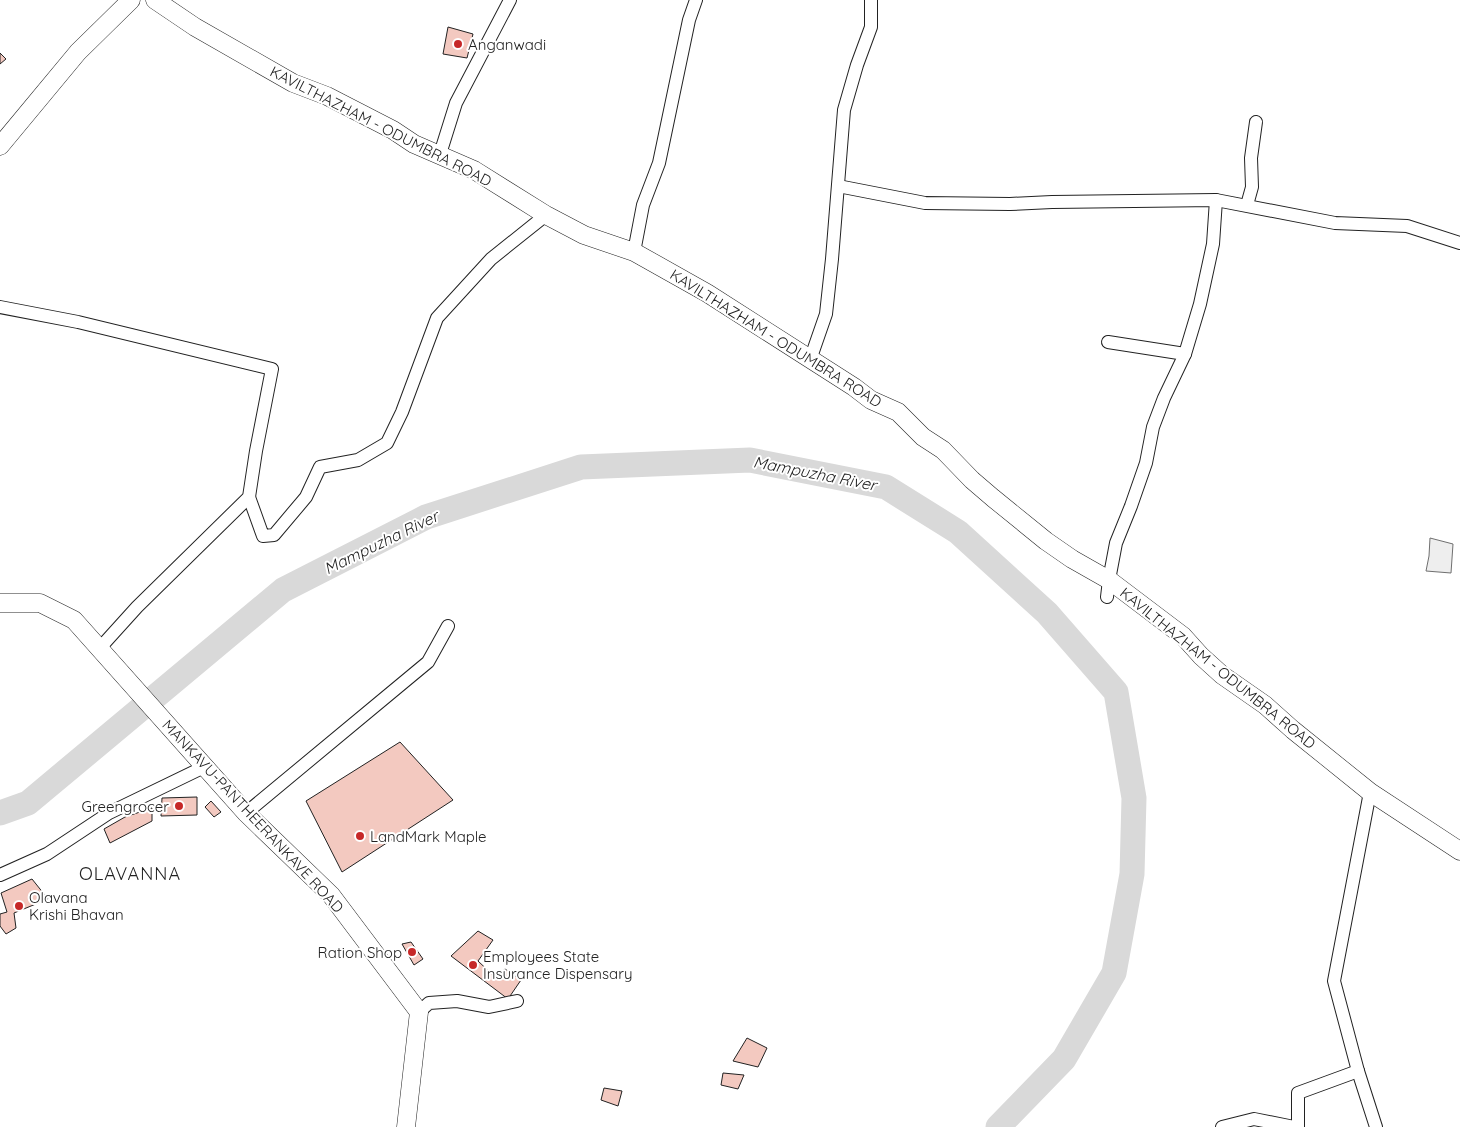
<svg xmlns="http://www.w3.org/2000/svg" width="1460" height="1127" viewBox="0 0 1460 1127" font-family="Quicksand,sans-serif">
<rect width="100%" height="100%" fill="#fff"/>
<path fill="#eee" stroke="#6f6f6f" d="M1430 538 1453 544 1451 573 1426 571 1429 556Z"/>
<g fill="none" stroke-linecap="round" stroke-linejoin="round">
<path stroke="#d9d9d9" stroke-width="25" d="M0 813 28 803 283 590 426 517 581 467 750 460 886 487 958 532 1047 613 1116 692 1134 798 1132 874 1114 973 1064 1059 998 1127"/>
</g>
<g fill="#f3c9c0" stroke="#222">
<path d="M448 27 473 34 467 58 443 54Z"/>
<path d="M0 53 6 59 0 64Z"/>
<path d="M400 742 453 800 342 872 306 801Z"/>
<path d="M197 797V815L161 816 162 798Z"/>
<path d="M211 801 221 812 214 817 205 807Z"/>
<path d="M152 808V821L110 843 104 829 125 817Z"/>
<path d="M32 879 48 899 14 913 16 928 6 934 0 926V914L7 912 1 893Z"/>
<path d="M478 931 493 940 478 961 495 977 505 969 521 980 508 999 451 956Z"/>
<path d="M411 942 423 959 414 965 402 944Z"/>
<path d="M747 1038 767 1048 758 1067 733 1061Z"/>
<path d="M723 1073 744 1075 738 1089 721 1085Z"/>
<path d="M604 1088 622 1091 618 1106 601 1100Z"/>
</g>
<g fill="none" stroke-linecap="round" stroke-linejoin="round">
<g stroke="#222" stroke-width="14">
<g id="minor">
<path d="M440 154 456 103 510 0"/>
<path d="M838 186 925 203 1010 204 1052 202 1216 200 1335 223 1407 226 1460 243"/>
<path d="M1247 205 1252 187 1251 158 1256 122"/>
<path d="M634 252 643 205 659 163 689 20 696 0"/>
<path d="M0 307 78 322 272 369 256 451 249 497 137 607 99 649"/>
<path d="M1108 342 1185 354"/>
<path d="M810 360 826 314 832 259 844 110 857 65 871 27V0"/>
<path d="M249 497 263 536 274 535 306 497 320 467 358 460 387 443 402 412 437 318 491 259 546 215"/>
<path d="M1107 597 1109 580 1116 543 1131 506 1146 463 1153 427 1164 398 1185 354 1200 304 1213 244 1216 200"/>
<path d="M1370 792 1334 981 1358 1071 1376 1127"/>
<path d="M246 813 428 662 448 626"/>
<path d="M0 875 47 854 109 813 204 767"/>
<path d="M419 1012 429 1003 457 1001 489 1007 517 1001"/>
<path d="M1222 1127 1254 1119 1294 1127"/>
<path d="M1298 1127V1093L1358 1071"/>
</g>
</g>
<g stroke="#222" stroke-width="19">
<g id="secondary">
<path d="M155 0 195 27 293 83 327 96 393 130 414 144 474 170 546 215 584 235 634 252 707 293 854 387 871 400 898 412 923 437 943 450 972 480 993 498 1046 541 1072 559 1109 580 1183 636 1201 656 1222 675 1265 705 1293 730 1370 792 1460 851"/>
<path d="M0 146 78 52 131 0"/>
<path d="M0 603H40L74 620 246 813 331 895 419 1012 406 1127"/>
</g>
</g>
<use href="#minor" stroke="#fff" stroke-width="12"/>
<use href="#secondary" stroke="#fff" stroke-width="18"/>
</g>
<g fill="#c62828" stroke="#fff" stroke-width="2">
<circle cx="458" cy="44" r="5"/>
<circle cx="179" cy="806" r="5"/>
<circle cx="360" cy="836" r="5"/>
<circle cx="19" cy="906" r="5"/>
<circle cx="412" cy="952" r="5"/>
<circle cx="473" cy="965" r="5"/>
</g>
<g text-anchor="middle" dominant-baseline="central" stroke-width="4" stroke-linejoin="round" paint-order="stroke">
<g font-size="15" fill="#222" stroke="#fff" text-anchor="start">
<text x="468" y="44">Anganwadi</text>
<text x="169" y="806" text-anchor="end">Greengrocer</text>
<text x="370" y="836">LandMark Maple</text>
<text x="29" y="897">Olavana<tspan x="29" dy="17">Krishi Bhavan</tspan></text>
<text x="402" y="952" text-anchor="end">Ration Shop</text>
<text x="483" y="956">Employees State<tspan x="483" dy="17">Insurance Dispensary</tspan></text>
</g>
<g font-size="15" fill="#222" stroke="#fff">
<text transform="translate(381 126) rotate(27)">KAVILTHAZHAM - ODUMBRA ROAD</text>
<text transform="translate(776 338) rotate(32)">KAVILTHAZHAM - ODUMBRA ROAD</text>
<text transform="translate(1218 668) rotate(39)">KAVILTHAZHAM - ODUMBRA ROAD</text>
<text transform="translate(253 816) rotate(47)">MANKAVU-PANTHEERANKAVE ROAD</text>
</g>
<g font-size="16" font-style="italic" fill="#222" stroke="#fff">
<text transform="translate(815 473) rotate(11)">Mampuzha River</text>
<text transform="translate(381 542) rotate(-26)">Mampuzha River</text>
</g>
<g font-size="18" letter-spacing="1" fill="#222" stroke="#fff">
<text x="130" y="873">OLAVANNA</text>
</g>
</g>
</svg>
